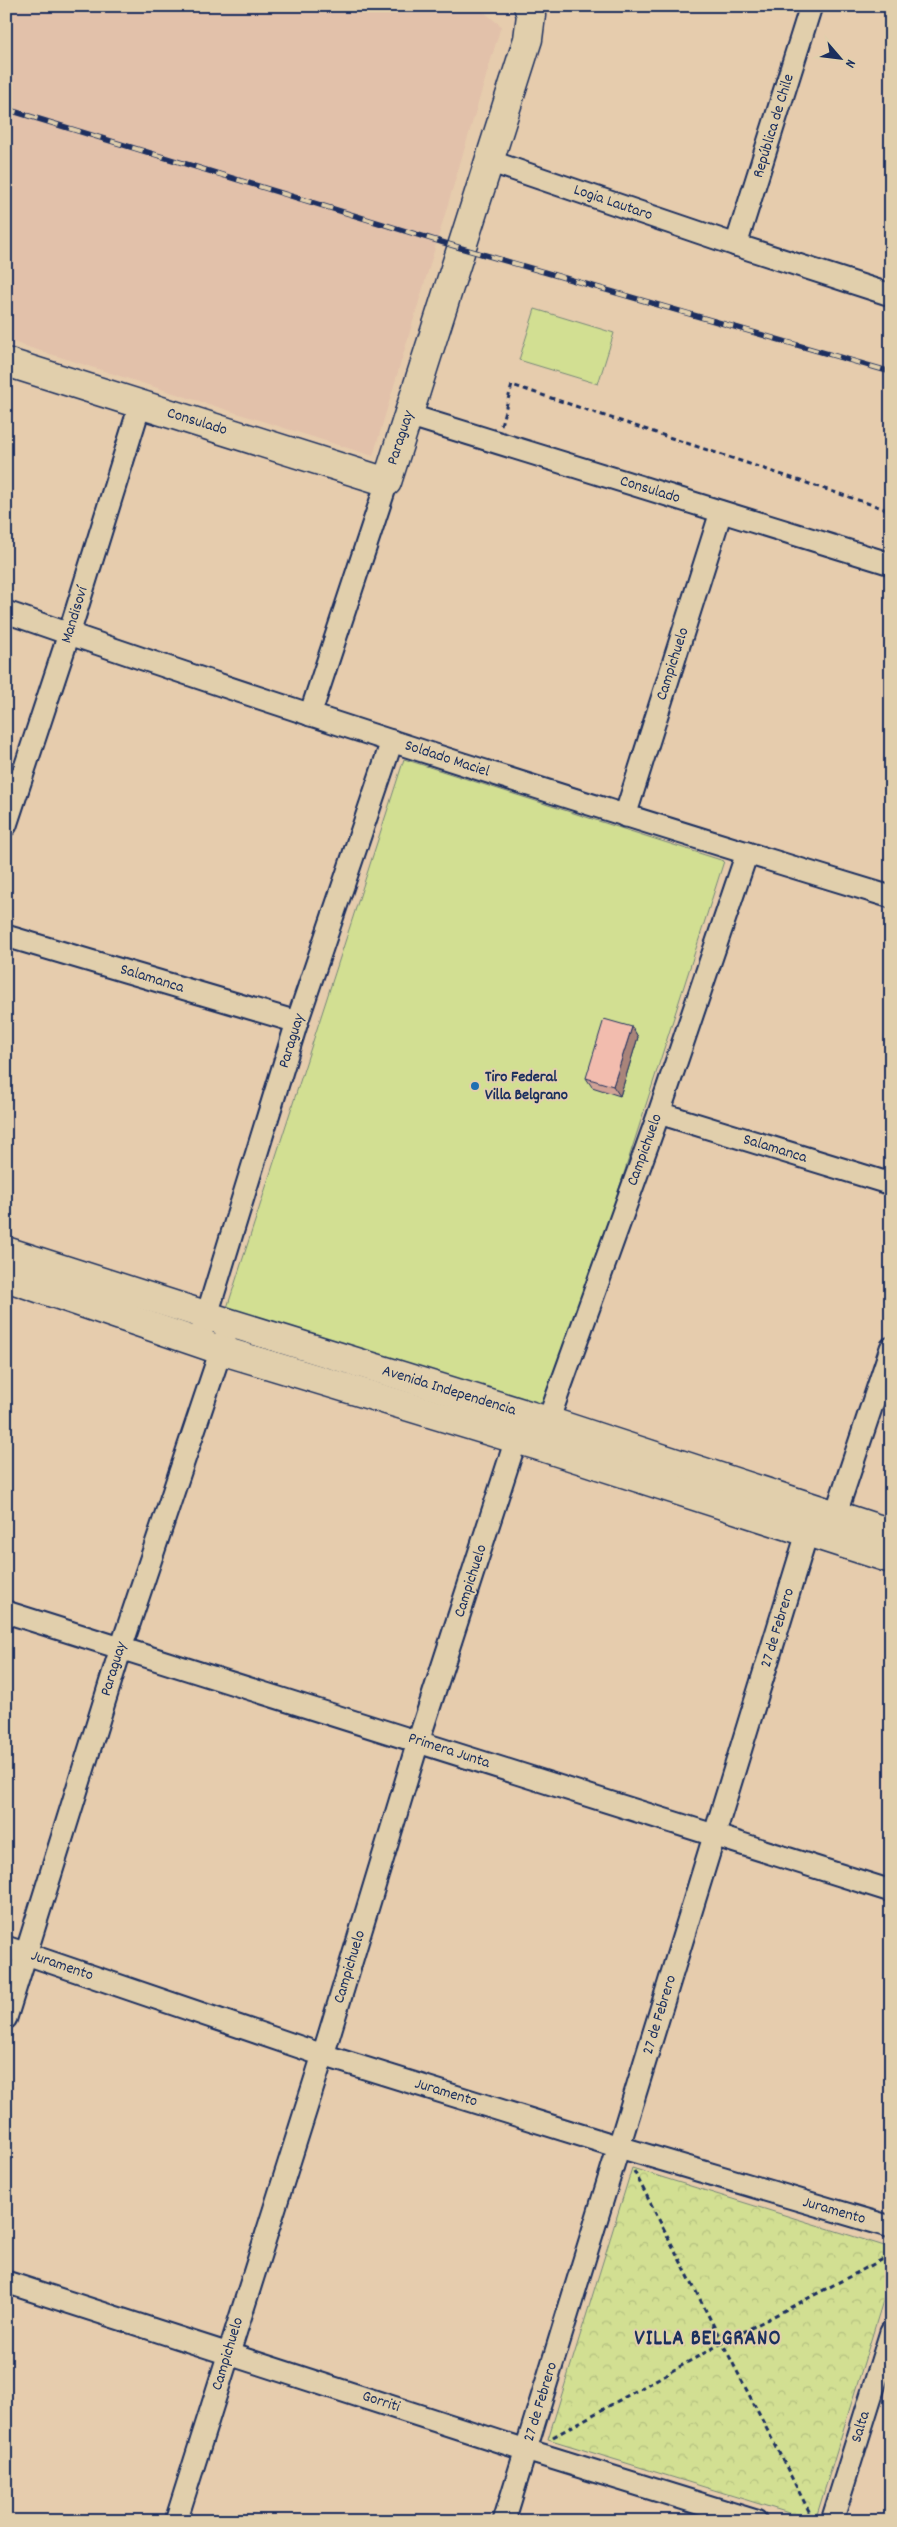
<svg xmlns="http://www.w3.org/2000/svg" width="897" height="2527" viewBox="0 0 897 2527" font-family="Dekko,sans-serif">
<defs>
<pattern id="forest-crowns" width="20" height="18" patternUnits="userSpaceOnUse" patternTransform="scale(1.25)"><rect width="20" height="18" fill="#d2df92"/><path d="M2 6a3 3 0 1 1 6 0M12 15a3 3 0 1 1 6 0" fill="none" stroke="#b4c080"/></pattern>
</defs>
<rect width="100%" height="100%" fill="#e6ccad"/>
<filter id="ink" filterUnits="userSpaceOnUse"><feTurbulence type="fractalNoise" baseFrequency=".02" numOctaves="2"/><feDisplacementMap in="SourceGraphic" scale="10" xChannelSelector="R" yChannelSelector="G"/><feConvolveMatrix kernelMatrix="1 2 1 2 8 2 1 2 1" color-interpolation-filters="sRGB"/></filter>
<g filter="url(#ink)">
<path fill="#e2c1aa" d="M6 6H477L501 26 373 456 6 340Z"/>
<path fill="url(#forest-crowns)" stroke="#768778" d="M632 2168 891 2248V2275L815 2521 548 2439Z"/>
<g fill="#d2df92" stroke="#768778">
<path d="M535 309 614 333 598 384 519 360Z"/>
<path d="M404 759 724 861 547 1414 226 1311Z"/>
</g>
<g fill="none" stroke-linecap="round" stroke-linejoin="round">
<g stroke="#1b2f5e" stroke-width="25">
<g id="minor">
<path d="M489 161 736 245 891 295"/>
<path d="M736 245 811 6"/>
<path d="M408 415 891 564"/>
<path d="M6 612C299 714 594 807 891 897"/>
<path d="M310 715 387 482"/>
<path d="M625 816 721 512"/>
<path d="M6 825 69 634 140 405"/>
<path d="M6 936 297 1022"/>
<path d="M659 1113 891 1184"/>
<path d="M202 1331 297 1022 392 741"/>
<path d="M543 1435 659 1113 747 853"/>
<path d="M831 1528 891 1348"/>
<path d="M6 1612 891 1891"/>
<path d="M6 1947 323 2055 619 2147 891 2227"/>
<path d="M6 2018 121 1648 230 1323"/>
<path d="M6 2282 526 2450 756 2521"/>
<path d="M176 2521 323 2055 418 1742 521 1424"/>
<path d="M504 2521 812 1517"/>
<path d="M832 2521 891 2332"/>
</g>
</g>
<g stroke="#1b2f5e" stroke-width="31">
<g id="tertiary">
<path d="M6 362 387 482 528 39 531 15 528 6"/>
<path d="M6 1251 230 1323 548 1421 891 1533"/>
<path d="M6 1277 220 1350 539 1446 891 1559"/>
</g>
</g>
<g stroke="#1b2f5e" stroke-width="3" stroke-dasharray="5 4" stroke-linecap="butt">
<path d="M501 425 512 385 891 511"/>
<path d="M634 2171 812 2517"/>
<path d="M553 2437 724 2342 891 2255"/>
</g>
<use href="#minor" stroke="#e1cfac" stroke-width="21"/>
<use href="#tertiary" stroke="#e1cfac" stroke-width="28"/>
<g stroke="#1b2f5e" stroke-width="5.5">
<path id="rail" d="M6 109 461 248 891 372"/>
</g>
<use href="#rail" stroke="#e1cfac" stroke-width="4" stroke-dasharray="11" stroke-linecap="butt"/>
</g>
<path fill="#d0a296" stroke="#1b2f5e" d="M632 1027 638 1037 620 1096 592 1087 586 1078Z"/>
<path fill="#a9847a" stroke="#1b2f5e" d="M632 1027 638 1037 620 1096 613 1086Z"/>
<path fill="#f2bcae" stroke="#1b2f5e" d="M604 1019 632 1027 613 1086 586 1078Z"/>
</g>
<circle fill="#1f6fb2" stroke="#e1cfac" stroke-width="2" cx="475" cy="1086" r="5"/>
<g text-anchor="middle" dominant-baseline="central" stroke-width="4" stroke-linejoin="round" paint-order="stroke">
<g font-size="16" fill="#1b2f5e" stroke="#e1cfac">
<text transform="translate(774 126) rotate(-73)">República de Chile</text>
<text transform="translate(613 203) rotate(19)">Logia Lautaro</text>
<text transform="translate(197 422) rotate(17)">Consulado</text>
<text transform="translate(401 438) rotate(-72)">Paraguay</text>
<text transform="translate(650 490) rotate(17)">Consulado</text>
<text transform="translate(75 615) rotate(-73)">Mandisoví</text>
<text transform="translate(673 664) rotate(-72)">Campichuelo</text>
<text transform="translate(447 759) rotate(18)">Soldado Maciel</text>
<text transform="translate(152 979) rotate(17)">Salamanca</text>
<text transform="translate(292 1041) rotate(-73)">Paraguay</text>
<text transform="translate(775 1149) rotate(17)">Salamanca</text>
<text transform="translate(645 1150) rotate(-70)">Campichuelo</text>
<text transform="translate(449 1391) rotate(17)">Avenida Independencia</text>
<text transform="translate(471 1581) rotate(-72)">Campichuelo</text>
<text transform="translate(778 1628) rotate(-73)">27 de Febrero</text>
<text transform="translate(114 1669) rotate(-73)">Paraguay</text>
<text transform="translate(449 1751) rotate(18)">Primera Junta</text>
<text transform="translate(62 1966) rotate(19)">Juramento</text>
<text transform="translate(350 1967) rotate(-73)">Campichuelo</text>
<text transform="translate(660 2015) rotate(-73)">27 de Febrero</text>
<text transform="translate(446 2093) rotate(17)">Juramento</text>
<text transform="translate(834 2211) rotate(16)">Juramento</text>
<text transform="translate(228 2354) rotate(-73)">Campichuelo</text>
<text transform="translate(381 2402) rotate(18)">Gorriti</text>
<text transform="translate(541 2402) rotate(-73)">27 de Febrero</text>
<text transform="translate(861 2427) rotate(-73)">Salta</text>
</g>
<g font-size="16" font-weight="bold" fill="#1b2f5e" stroke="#e1cfac" text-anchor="start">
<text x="485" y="1077">Tiro Federal<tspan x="485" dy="18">Villa Belgrano</tspan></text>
</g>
<g font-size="21" font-weight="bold" letter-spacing="1" fill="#1b2f5e" stroke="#e1cfac">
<text x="708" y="2340">VILLA BELGRANO</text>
</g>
</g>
<rect width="897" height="2527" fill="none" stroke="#e1cfac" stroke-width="25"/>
<rect x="12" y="12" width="872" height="2502" fill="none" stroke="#1b2f5e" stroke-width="2" filter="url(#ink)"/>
<g transform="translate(840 58) rotate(118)" stroke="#e1cfac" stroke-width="4" paint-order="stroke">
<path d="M0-4L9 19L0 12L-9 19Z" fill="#1b2f5e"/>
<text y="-8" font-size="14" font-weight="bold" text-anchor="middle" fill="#1b2f5e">N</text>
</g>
</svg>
